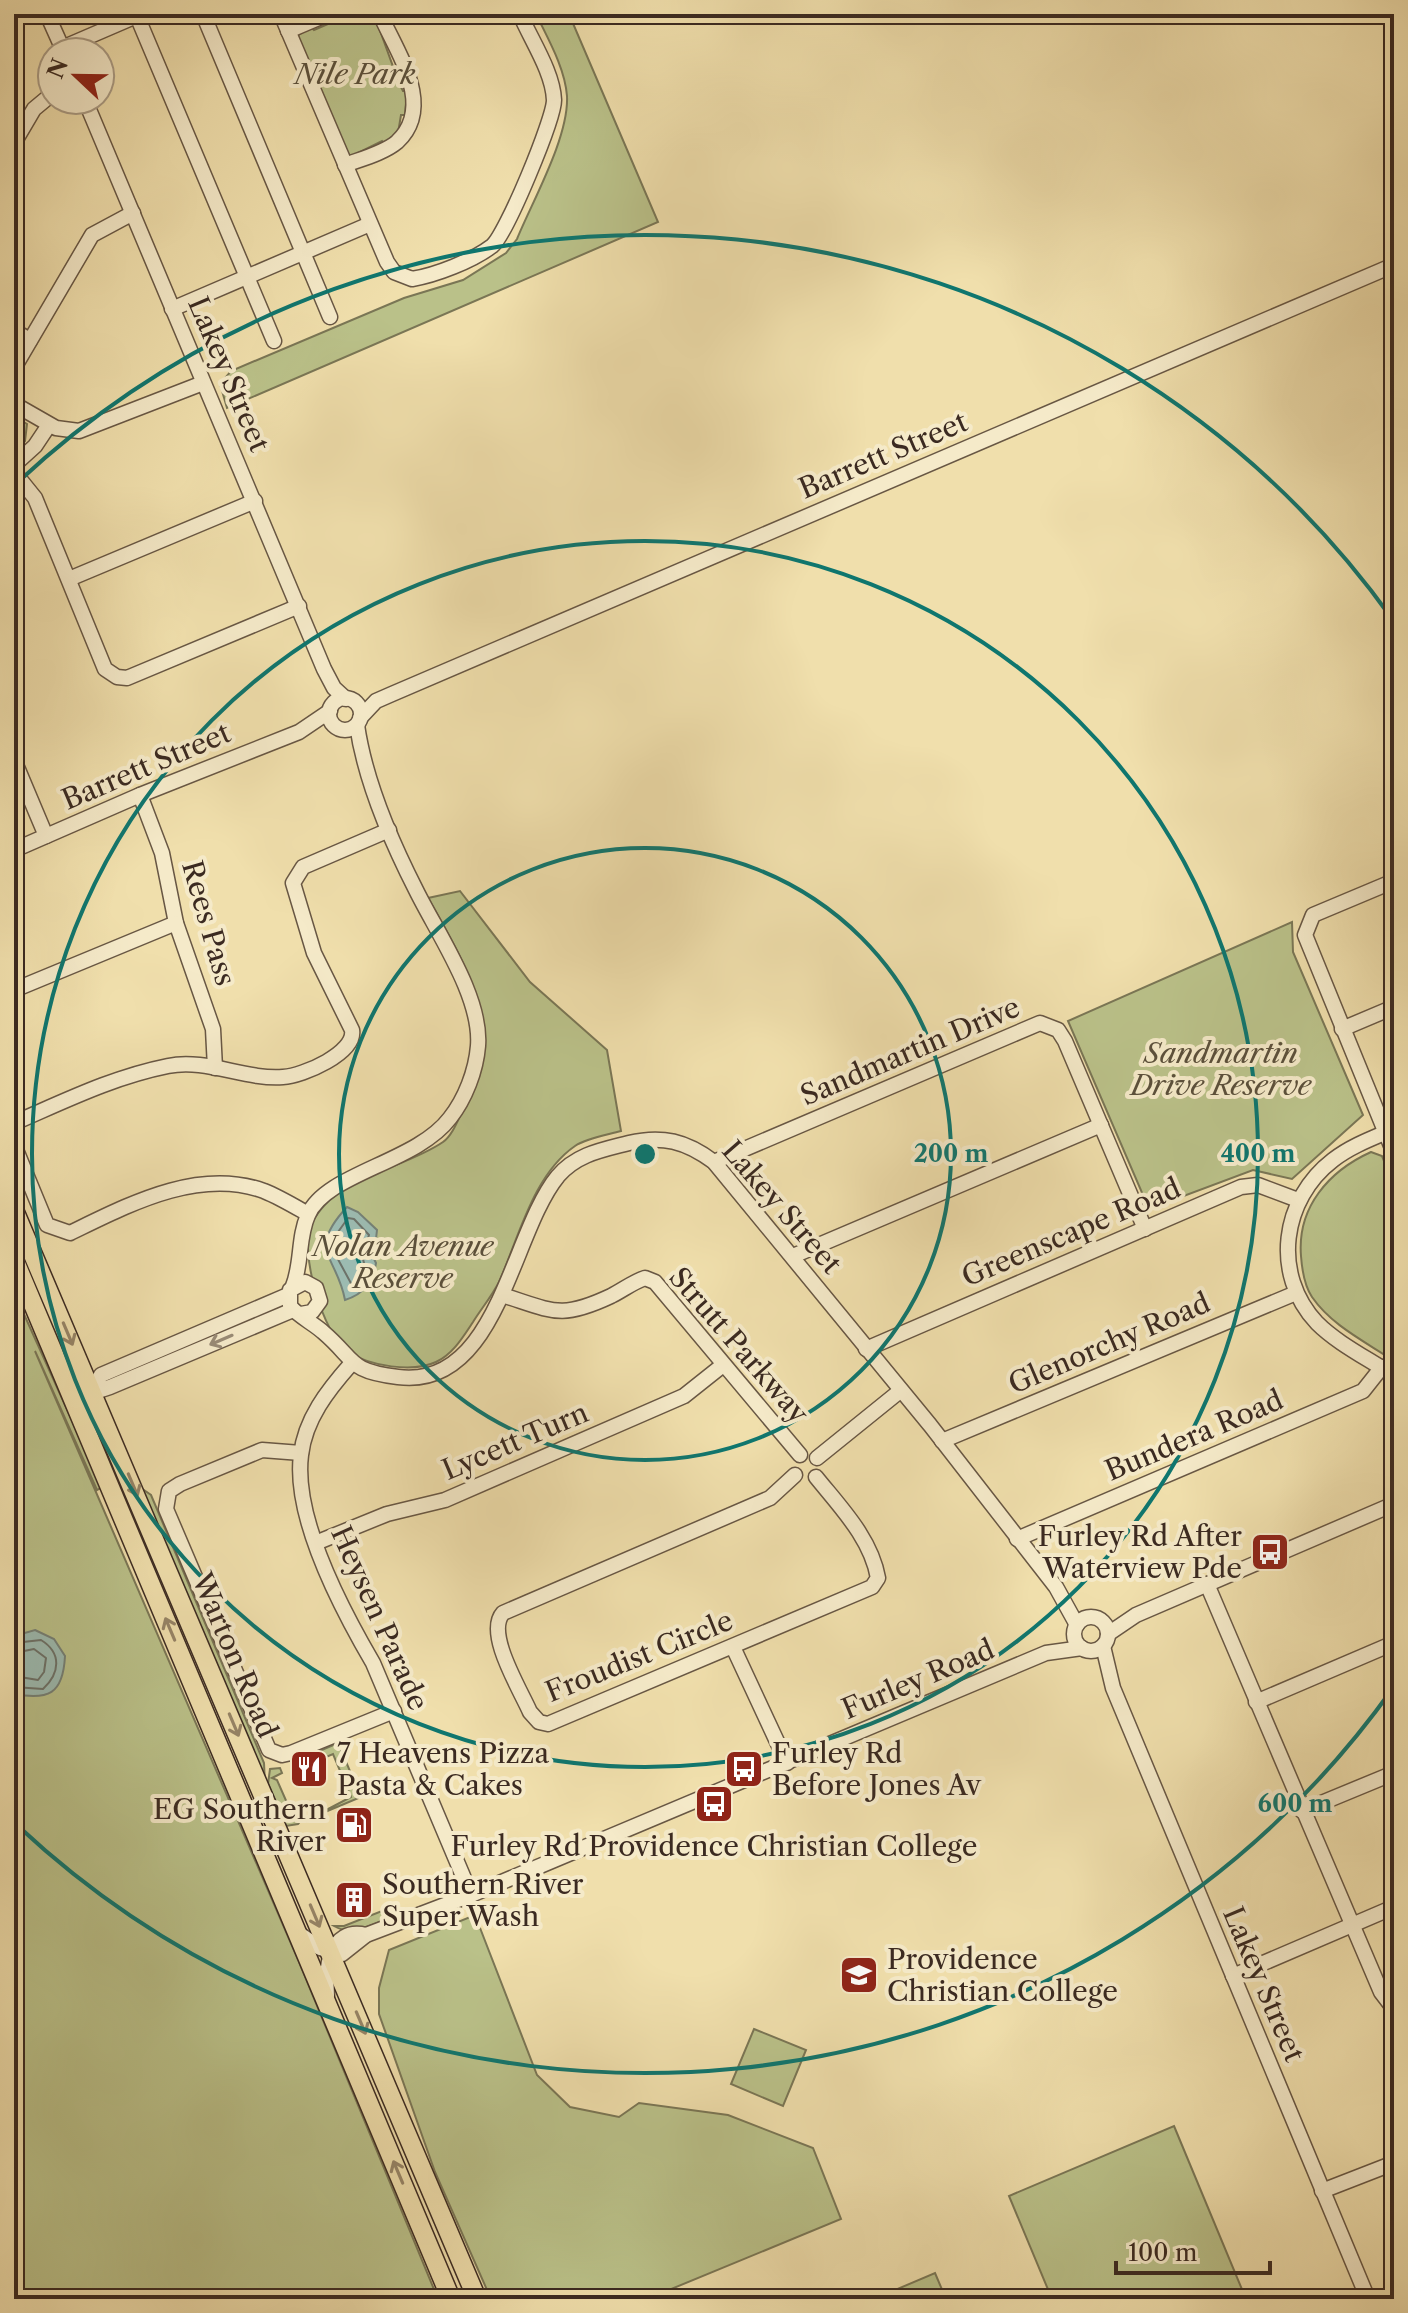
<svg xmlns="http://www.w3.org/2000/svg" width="1408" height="2313" viewBox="0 0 1408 2313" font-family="'Libre Caslon Text',serif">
<rect width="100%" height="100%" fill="#f0dfac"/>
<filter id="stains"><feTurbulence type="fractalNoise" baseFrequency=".0025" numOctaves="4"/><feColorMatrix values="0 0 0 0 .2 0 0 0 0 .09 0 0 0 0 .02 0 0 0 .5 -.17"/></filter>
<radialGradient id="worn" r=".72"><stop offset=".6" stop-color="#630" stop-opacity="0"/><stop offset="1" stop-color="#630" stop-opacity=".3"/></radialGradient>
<g fill="#bac189" stroke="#7a7655" stroke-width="2">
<path d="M351 14H374L399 83 403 91H407L405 115H401L398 133 384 144 382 141 350 157 346 155 297 36 311 27 314 30Z"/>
<path d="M536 14H569L658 222 227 408 220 384 231 371 404 298 463 280 506 253 517 239C533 200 569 137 567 96 565 68 548 39 536 14Z"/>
<path d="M14 416 27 424 25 441 14 452Z"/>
<path d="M460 891 530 982 607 1050 621 1131C607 1135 587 1138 575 1146 533 1175 519 1237 499 1282 492 1296 481 1309 473 1322 463 1337 453 1354 436 1362 412 1373 370 1366 348 1352 323 1335 298 1250 312 1223 336 1176 402 1170 443 1142 453 1135 459 1117 465 1106 508 1031 465 964 428 898Z"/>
<path d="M1292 922 1293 952 1363 1115 1292 1179 1253 1170 1149 1209 1068 1021Z"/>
<path d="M1371 1152 1382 1156 1394 1185V1361C1366 1342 1332 1326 1312 1297 1304 1285 1302 1270 1301 1256 1297 1207 1329 1171 1371 1152Z"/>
<path d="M14 1292 102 1487 97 1490 35 1351 299 1962 438 2299H14Z"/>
<path d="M141 1488 151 1495 264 1763 265 1784Z"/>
<path d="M338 1743 361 1797 313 1817 351 1797 333 1754 307 1765 303 1758Z"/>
<path d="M280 1768 282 1773 272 1778 277 1780 295 1821 302 1819 298 1824 286 1826 268 1784 270 1769Z"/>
<path d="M392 1907 395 1915C377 1923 352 1937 334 1926H344Z"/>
<path d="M475 1915 537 2075 570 2107 619 2117 639 2103 728 2115 813 2148 841 2219 647 2299H491L435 2172 379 2014V1988L389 1950Z"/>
<path d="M754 2029 806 2050 783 2106 731 2084Z"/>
<path d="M1174 2126 1246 2299H1052L1009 2196Z"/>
<path d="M935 2273 946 2299H874Z"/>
</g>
<g fill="#9cbbb1" stroke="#758177" stroke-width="2">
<path d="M347 1207 358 1212 377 1230 375 1248 370 1251 376 1263C373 1282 364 1294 345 1300 337 1256 306 1251 347 1207Z"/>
<path d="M35 1630 54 1639 65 1656C63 1695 48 1700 14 1694V1636Z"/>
</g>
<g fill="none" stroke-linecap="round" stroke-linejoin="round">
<g stroke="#6c7269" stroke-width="2">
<path d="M348 1218 354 1219 369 1235 362 1255 366 1271 353 1287 333 1250 338 1232Z"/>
<path d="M14 1643 41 1640C62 1653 60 1673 43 1689L14 1687"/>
<path d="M14 1653 34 1649 46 1658 44 1672 38 1680 14 1676"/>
</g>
<g stroke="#685744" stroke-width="17">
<g id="minor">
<path d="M47 14 64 52"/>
<path d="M203 14 330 317"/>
<path d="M281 14 387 262 394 272 412 279C436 275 472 261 492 246 506 235 554 119 554 100 553 72 531 40 520 14"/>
<path d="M137 16 274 341"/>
<path d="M288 31 328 14"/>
<path d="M62 48 141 14"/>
<path d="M85 100 324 669 334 688 346 699"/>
<path d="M14 143 34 109 52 94"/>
<path d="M345 165C361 159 384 153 397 142 436 106 396 51 380 14"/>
<path d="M172 309 370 224"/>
<path d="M14 331 30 340"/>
<path d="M14 368 92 235 133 213"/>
<path d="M14 404 56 428 79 431 203 383"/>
<path d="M14 465 35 446 49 425"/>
<path d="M14 472 35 498 105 669 117 677 127 678 299 606"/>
<path d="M69 579 255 501"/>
<circle cx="345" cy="714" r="16"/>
<path d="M360 718 376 701 392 694 1394 265"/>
<path d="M14 760 46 836"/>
<path d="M140 795 162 853 176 923 213 1029 215 1068"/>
<path d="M14 850 140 795 299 732 330 711"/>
<path d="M1394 881 1313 915 1305 935 1394 1153"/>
<path d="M14 990 176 923"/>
<path d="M1342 1029 1394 1007"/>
<path d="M14 1123C65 1101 113 1077 168 1066 206 1058 245 1080 283 1077 303 1076 356 1053 352 1030L314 953 293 883 303 867 389 830"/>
<path d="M1394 1129C1373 1138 1351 1146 1333 1160 1282 1199 1271 1274 1317 1323 1338 1344 1369 1359 1394 1376"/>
<path d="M14 1145 47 1225 70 1233C128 1205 198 1167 264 1191 279 1197 294 1206 308 1214"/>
<path d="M714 1162 1040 1023 1058 1030 1065 1041 1145 1229"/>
<path d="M14 1247 18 1219"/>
<path d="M793 1256 1101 1125"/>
<path d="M293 1286C302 1264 298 1237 308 1215 326 1173 416 1163 450 1118 465 1099 476 1071 478 1046 482 997 437 933 416 890 390 839 365 781 357 725"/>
<path d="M502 1295C553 1311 560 1320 611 1296 623 1290 633 1282 645 1278L655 1282 800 1455"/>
<path d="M301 1314 312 1312 320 1301 316 1288 305 1282 290 1290V1306C298 1316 313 1323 323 1332 356 1360 347 1371 398 1377 498 1390 511 1233 558 1176 577 1154 602 1150 629 1143 662 1135 686 1141 714 1162L930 1425 1056 1587 1077 1625"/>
<path d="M866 1349 1241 1187 1258 1185 1298 1200"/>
<path d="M351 1364C328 1390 305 1419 301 1455 293 1517 342 1610 373 1663L471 1895"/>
<path d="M86 1387 101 1390 110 1387 293 1310"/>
<path d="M87 1424 85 1403 101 1375 288 1295"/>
<path d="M942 1441 1296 1293"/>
<path d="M301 1453 262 1450 180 1484 169 1491 166 1509 269 1750 282 1755 291 1753 394 1711"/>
<path d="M817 1458 900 1391"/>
<path d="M795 1475 770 1498 503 1613C485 1633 520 1689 530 1712L539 1722 548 1724 872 1587 878 1578C871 1538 840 1507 816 1477"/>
<path d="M1017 1539 1363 1391 1382 1367"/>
<path d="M318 1542 387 1514 445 1500 684 1396 723 1365"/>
<path d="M1207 1584 1381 1992 1394 2009"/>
<circle cx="1091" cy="1634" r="17"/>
<path d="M1108 1634 1136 1615 1394 1504"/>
<path d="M1103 1646 1113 1688 1368 2299"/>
<path d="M733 1647 787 1763"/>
<path d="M1256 1702 1394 1643"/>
<path d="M1302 1811 1394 1773"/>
<path d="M298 1933 320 1948 342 1954 366 1935 471 1895 1046 1653 1082 1648"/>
<path d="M1233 1976 1394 1907"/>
<path d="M327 1996C325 1971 329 1926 366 1935"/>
<path d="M1322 2191 1394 2163"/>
</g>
</g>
<g stroke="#3b2a21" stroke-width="21">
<g id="major">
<path d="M14 1210 477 2299"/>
<path d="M14 1259 451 2299"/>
</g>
</g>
<use href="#minor" stroke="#f5eac9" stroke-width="14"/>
<use href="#major" stroke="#f0dfac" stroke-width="18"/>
</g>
<defs><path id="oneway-shaft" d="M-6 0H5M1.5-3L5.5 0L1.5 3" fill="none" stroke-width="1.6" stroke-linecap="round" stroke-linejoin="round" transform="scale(2)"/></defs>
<g stroke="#968466">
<use href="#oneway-shaft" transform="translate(68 1334) rotate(67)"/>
<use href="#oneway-shaft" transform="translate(133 1485) rotate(67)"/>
<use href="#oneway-shaft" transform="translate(170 1629) rotate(-113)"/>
<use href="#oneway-shaft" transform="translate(234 1725) rotate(67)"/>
<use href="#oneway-shaft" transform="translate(315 1916) rotate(67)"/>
<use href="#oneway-shaft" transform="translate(361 2023) rotate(67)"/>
<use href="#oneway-shaft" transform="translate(398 2172) rotate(-113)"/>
</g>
<use stroke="#988a75" href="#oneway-shaft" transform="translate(221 1340) rotate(157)"/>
<g fill="none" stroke="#0f766e" stroke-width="4">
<circle cx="645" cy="1154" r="306"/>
<circle cx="645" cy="1154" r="613"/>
<path d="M1393 1688A919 919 0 0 1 18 1826M18 482A919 919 0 0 1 1393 620"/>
</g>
<defs>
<g id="bus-square" transform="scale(2)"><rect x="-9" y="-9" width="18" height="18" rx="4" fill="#8f2418" stroke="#f5eac9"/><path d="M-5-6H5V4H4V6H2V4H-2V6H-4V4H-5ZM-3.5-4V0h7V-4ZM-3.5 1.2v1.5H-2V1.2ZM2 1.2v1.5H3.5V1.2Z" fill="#fff"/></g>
<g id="restaurant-square" transform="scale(2)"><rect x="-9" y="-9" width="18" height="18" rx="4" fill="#8f2418" stroke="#f5eac9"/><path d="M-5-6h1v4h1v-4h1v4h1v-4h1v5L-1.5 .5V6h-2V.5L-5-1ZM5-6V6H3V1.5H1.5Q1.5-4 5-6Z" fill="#fff"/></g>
<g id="fuel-square" transform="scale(2)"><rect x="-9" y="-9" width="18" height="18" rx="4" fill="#8f2418" stroke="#f5eac9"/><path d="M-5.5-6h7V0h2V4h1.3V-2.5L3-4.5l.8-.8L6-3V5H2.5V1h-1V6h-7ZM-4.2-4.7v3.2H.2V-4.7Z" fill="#fff"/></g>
<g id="building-square" transform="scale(2)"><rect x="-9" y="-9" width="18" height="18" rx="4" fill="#8f2418" stroke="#f5eac9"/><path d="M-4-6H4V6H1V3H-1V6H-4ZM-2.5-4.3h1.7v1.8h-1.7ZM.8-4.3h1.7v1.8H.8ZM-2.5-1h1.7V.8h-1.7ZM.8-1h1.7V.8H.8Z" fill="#fff"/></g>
<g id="school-square" transform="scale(2)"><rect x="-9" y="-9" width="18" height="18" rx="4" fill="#8f2418" stroke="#f5eac9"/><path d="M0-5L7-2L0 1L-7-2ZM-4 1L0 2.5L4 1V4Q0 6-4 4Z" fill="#fff"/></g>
</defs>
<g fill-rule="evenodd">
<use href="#bus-square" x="1270" y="1552"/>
<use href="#restaurant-square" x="309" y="1769"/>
<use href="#bus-square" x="744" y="1769"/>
<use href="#bus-square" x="714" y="1804"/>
<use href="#fuel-square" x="354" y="1825"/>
<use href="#building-square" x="354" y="1900"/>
<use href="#school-square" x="859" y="1975"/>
</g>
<g text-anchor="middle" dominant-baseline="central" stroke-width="8" stroke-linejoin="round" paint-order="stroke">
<g font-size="28" font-style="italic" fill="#5b503b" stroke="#f5eac9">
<text x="355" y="74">Nile Park</text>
<text x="1221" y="1053">Sandmartin<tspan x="1221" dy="32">Drive Reserve</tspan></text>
<text x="403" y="1246">Nolan Avenue<tspan x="403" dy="32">Reserve</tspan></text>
</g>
<g font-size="28" fill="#3b2a21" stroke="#f5eac9">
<text transform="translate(229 374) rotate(67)">Lakey Street</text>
<text transform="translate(883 455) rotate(-23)">Barrett Street</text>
<text transform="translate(146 766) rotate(-23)">Barrett Street</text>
<text transform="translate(209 923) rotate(74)">Rees Pass</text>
<text transform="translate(910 1051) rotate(-23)">Sandmartin Drive</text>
<text transform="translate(782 1207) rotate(49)">Lakey Street</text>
<text transform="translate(1071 1232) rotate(-23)">Greenscape Road</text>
<text transform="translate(1109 1343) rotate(-23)">Glenorchy Road</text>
<text transform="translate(739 1345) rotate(49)">Strutt Parkway</text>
<text transform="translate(1194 1435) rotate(-23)">Bundera Road</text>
<text transform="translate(515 1441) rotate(-23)">Lycett Turn</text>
<text transform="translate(380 1618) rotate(66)">Heysen Parade</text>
<text transform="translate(235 1655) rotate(67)">Warton Road</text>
<text transform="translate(639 1656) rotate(-22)">Froudist Circle</text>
<text transform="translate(918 1679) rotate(-23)">Furley Road</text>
<text transform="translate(1264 1984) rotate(67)">Lakey Street</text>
</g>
<g font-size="28" fill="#3b2a21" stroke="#f5eac9" text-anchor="start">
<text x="1242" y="1536" text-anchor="end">Furley Rd After<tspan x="1242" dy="32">Waterview Pde</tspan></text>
<text x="337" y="1753">7 Heavens Pizza<tspan x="337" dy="32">Pasta &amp; Cakes</tspan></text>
<text x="772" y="1753">Furley Rd<tspan x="772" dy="32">Before Jones Av</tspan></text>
<text x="326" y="1809" text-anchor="end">EG Southern<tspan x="326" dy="32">River</tspan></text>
<text x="714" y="1846" text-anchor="middle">Furley Rd Providence Christian College</text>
<text x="382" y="1884">Southern River<tspan x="382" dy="32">Super Wash</tspan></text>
<text x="887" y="1959">Providence<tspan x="887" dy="32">Christian College</tspan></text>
</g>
</g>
<circle cx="645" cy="1154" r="12" fill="#0f766e" stroke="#f5eac9" stroke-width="4"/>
<g font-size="24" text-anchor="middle" font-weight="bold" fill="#0f766e" stroke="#f5eac9" stroke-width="8" stroke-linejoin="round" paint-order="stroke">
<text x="951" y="1162">200 m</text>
<text x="1258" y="1162">400 m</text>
<text x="1295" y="1812">600 m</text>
</g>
<rect width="1408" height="2313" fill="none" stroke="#f0dfac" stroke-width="48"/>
<rect x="16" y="16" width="1376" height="2281" fill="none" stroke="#3b2a21" stroke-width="4"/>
<rect x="24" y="24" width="1360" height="2265" fill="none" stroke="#3b2a21" stroke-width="2"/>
<g transform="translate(76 76) rotate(292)"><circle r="38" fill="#f5eac9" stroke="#ab9d86" stroke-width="2"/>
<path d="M0-6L14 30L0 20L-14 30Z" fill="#8f2418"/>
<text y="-12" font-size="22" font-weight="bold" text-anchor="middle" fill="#3b2a21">N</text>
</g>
<path d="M1116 2261v12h154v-12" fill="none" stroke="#3b2a21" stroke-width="4"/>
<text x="1128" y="2261" font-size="24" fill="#3b2a21" stroke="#f5eac9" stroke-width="6" paint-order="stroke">100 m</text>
<rect width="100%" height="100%" filter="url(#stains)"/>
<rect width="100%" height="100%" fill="url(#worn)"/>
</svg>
